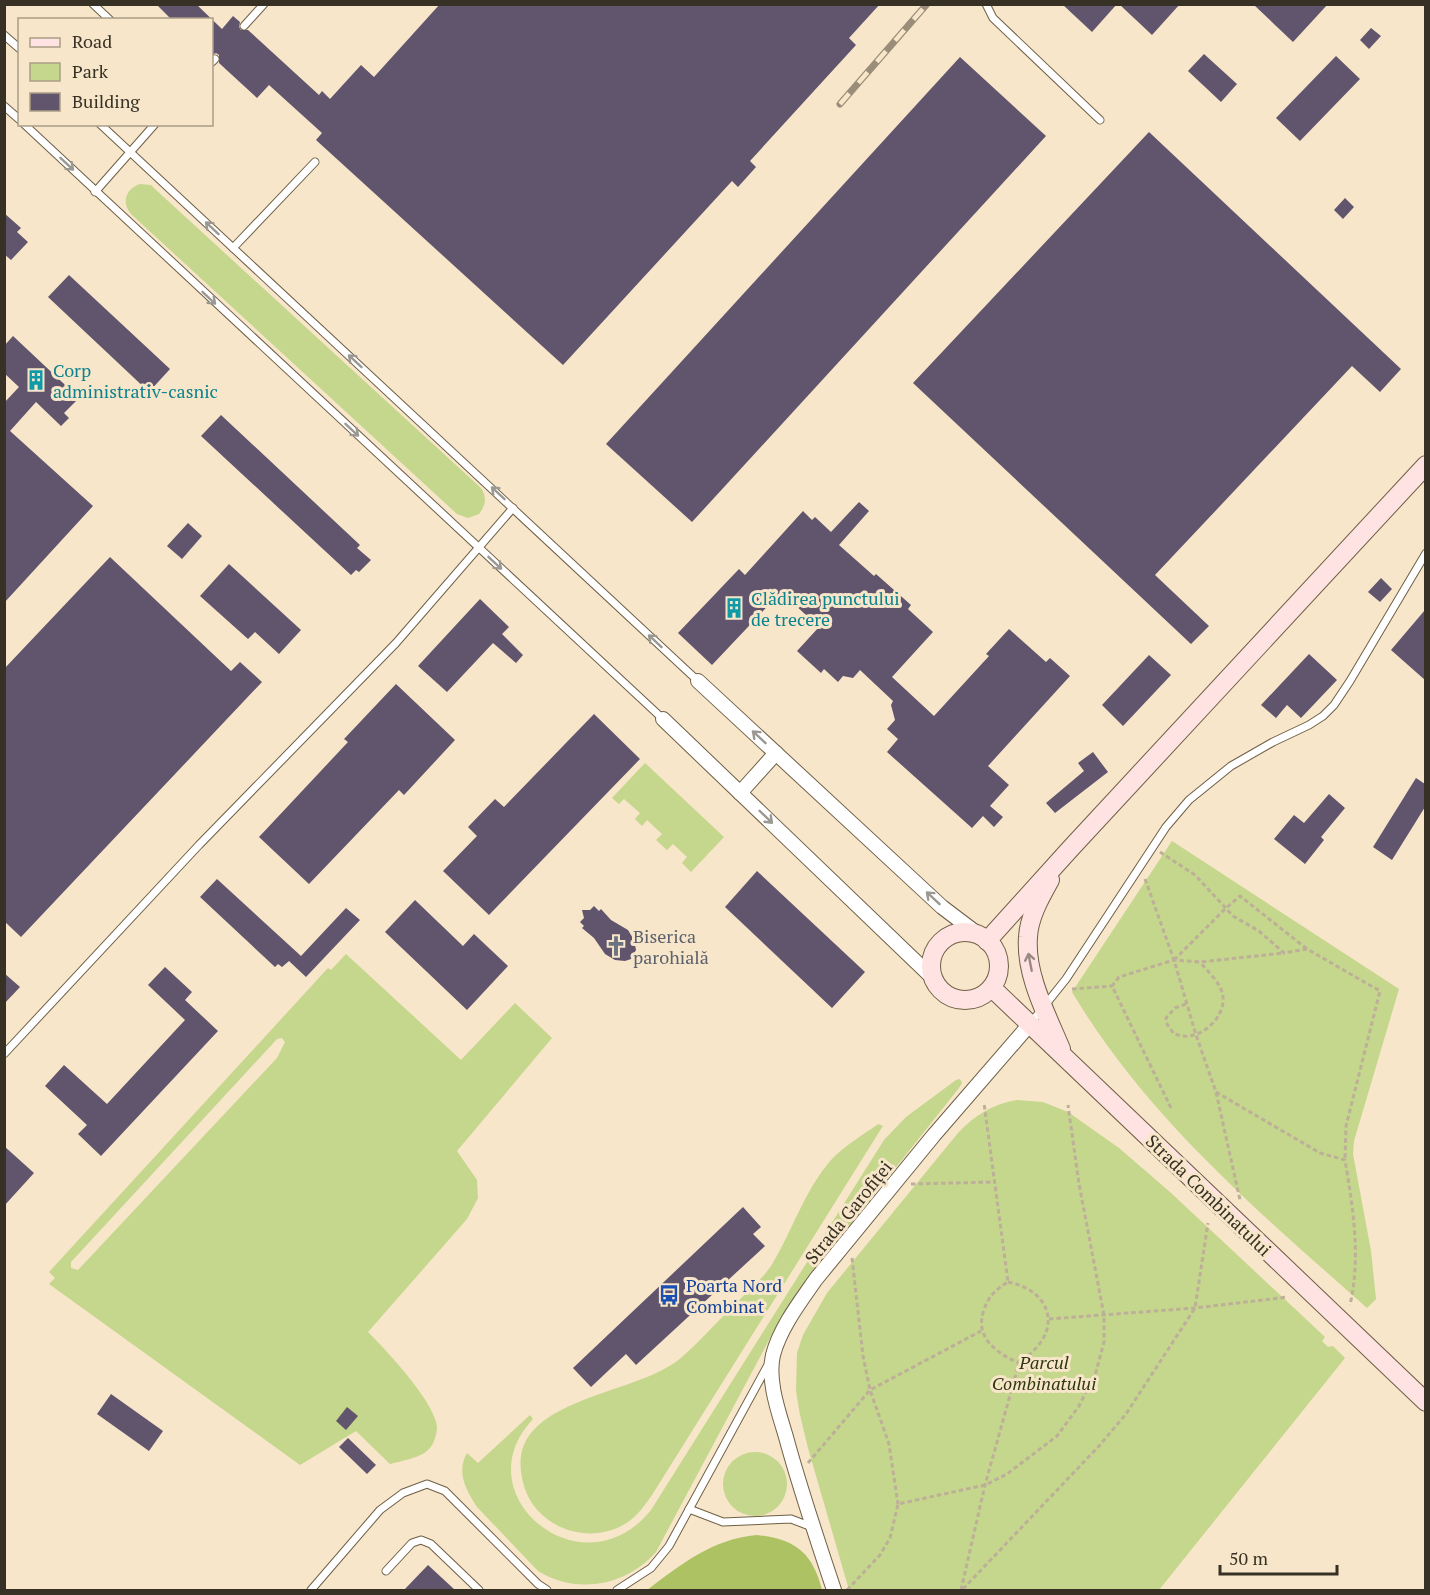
<svg xmlns="http://www.w3.org/2000/svg" width="1430" height="1595" viewBox="0 0 1430 1595" font-family="'PT Serif',serif">
<rect width="100%" height="100%" fill="#f7e6c9"/>
<g fill="#c5d68d" fill-rule="evenodd">
<path d="M140 184 151 185 155 189 481 488C487 497 486 505 479 514L468 518 457 514 132 215C121 204 125 189 140 184Z"/>
<path d="M645 763 724 837 691 872 682 863 687 857 673 844 667 850 656 840 662 834 647 820 642 826 635 819 640 813 624 799 619 804 612 798Z"/>
<path d="M1172 841 1399 989 1354 1141 1353 1154 1371 1251 1376 1299 1367 1308C1259 1212 1147 1118 1072 992Z"/>
<path d="M346 954 461 1060 515 1003 552 1038 457 1151 477 1180 478 1198 467 1219 368 1332C386 1350 435 1402 437 1427 437 1434 434 1444 429 1449 421 1458 401 1461 390 1464L356 1431 300 1465 49 1284 55 1278 49 1272 328 968 331 970ZM282 1038 285 1042 277 1058 78 1270 71 1268V1262L277 1039Z"/>
<path d="M960 1079 962 1083 959 1088 800 1288 769 1340 656 1552C626 1586 577 1595 538 1571L477 1507C466 1490 456 1472 467 1453L478 1463 530 1415 533 1419C461 1495 583 1595 651 1510L884 1140 906 1117 956 1080Z"/>
<path d="M1017 1100 1043 1102 1068 1112 1119 1148 1170 1192 1325 1337 1322 1341 1328 1347 1333 1346 1345 1358 1159 1590H849L808 1448 800 1415 796 1391 797 1353 803 1335 827 1293 958 1133C975 1115 993 1104 1017 1100Z"/>
<path d="M878 1124 883 1126 881 1129 652 1495C645 1505 638 1515 628 1522 591 1547 537 1529 524 1486 521 1476 519 1462 522 1451 537 1396 643 1392 682 1357 699 1342 714 1325 730 1309 744 1295 760 1282 771 1266 792 1232 804 1191 831 1160 844 1146 863 1135 878 1124Z"/>
<circle cx="755" cy="1484" r="32"/>
</g>
<path fill="#adc263" d="M757 1535C795 1539 813 1553 822 1590H647C682 1564 712 1539 757 1535Z"/>
<g fill="#61546d">
<path d="M156 4H196L222 29 233 16 240 22 239 27 241 30H248L319 95 322 91 330 99 361 65 374 77 440 4H880L849 38 856 45 750 161 756 167 738 187 732 181 563 365 316 140 322 133 269 85 257 98 219 63V55L216 53 212 55V20H172Z"/>
<path d="M1062 4H1117L1092 32Z"/>
<path d="M1119 4H1180L1152 35Z"/>
<path d="M1253 4H1328L1293 42Z"/>
<path d="M1371 28 1381 36 1369 49 1360 40Z"/>
<path d="M1204 54 1237 84 1221 102 1188 71Z"/>
<path d="M1336 56 1360 79 1300 141 1276 118Z"/>
<path d="M960 57 1046 136 692 522 606 444Z"/>
<path d="M1149 132 1401 369 1380 392 1352 366 1155 575 1209 626 1191 644 913 383Z"/>
<path d="M1345 198 1354 207 1343 219 1334 210Z"/>
<path d="M4 213 21 228 17 232 28 242 11 260 4 254Z"/>
<path d="M69 275 170 369 149 392 48 297Z"/>
<path d="M13 336 79 398 64 413 69 418 61 426 36 402 10 431 93 506 4 603V403L19 387 4 373V346Z"/>
<path d="M221 415 360 545 357 548 371 560 359 572 356 570 351 575 201 436Z"/>
<path d="M859 502 869 511 839 545 874 576 876 574 911 605 908 609 933 632 892 677 934 716 989 656 986 654 1009 629 1046 662 1050 658 1070 676 988 766 1009 785 990 806 1003 817 994 827 983 816 972 828 887 752 898 739 887 729 895 720 891 705 893 701 860 670 853 678 843 676 838 682 824 669 821 673 797 651 819 627 781 592 712 665 678 633 739 569 745 575 803 511 812 520 815 517 831 532Z"/>
<path d="M188 523 202 536 182 559 167 546Z"/>
<path d="M110 557 231 671 240 662 262 682 21 937 4 921V669Z"/>
<path d="M229 564 301 630 279 654 255 632 248 639 200 596Z"/>
<path d="M1381 578 1392 589 1380 602 1368 592Z"/>
<path d="M480 599 509 627 502 634 523 655 516 663 493 643 447 692 418 666Z"/>
<path d="M1425 610V680L1391 650Z"/>
<path d="M1309 654 1337 680 1301 718 1287 705 1276 718 1261 705Z"/>
<path d="M1149 655 1171 675 1123 726 1102 705Z"/>
<path d="M396 684 455 740 404 795 399 790 309 884 259 837 348 742 344 739Z"/>
<path d="M594 714 640 759 489 915 443 871 477 836 468 827 495 799 504 807Z"/>
<path d="M1093 752 1108 772 1055 813 1046 803 1084 771 1078 763Z"/>
<path d="M1416 778 1425 784V807L1392 860 1373 847Z"/>
<path d="M1329 794 1345 808 1321 837 1324 840 1305 864 1274 839 1294 815 1304 823Z"/>
<path d="M757 871 865 972 832 1008 725 907Z"/>
<path d="M217 879 301 956 346 908 360 920 306 977 289 961 282 967 278 964 275 967 200 897Z"/>
<path d="M415 900 463 946 474 934 508 966 467 1010 385 932Z"/>
<path d="M594 906 599 911 601 909 611 920 628 930 634 940 636 950 631 959 625 961 615 960 605 954 594 938 582 928 584 926 580 922 584 918 582 910H590Z"/>
<path d="M165 967 192 992 185 1000 218 1031 101 1156 78 1134 87 1125 45 1086 64 1065 107 1104 185 1020 148 985Z"/>
<path d="M4 973 20 987 4 1004Z"/>
<path d="M4 1146 34 1173 4 1206Z"/>
<path d="M743 1207 761 1227 753 1234 765 1246 636 1365 626 1354 591 1387 573 1368Z"/>
<path d="M111 1394 163 1431 149 1451 97 1414Z"/>
<path d="M347 1407 358 1416 346 1430 336 1421Z"/>
<path d="M348 1438 376 1465 367 1474 339 1447Z"/>
<path d="M428 1565 455 1590H404Z"/>
</g>
<g fill="none" stroke-linecap="round" stroke-linejoin="round">
<g stroke="#6e5f46" stroke-width="9">
<g id="lane">
<path d="M93 4 110 20"/>
<path d="M986 4 993 18 1100 120"/>
<path d="M244 26 264 4"/>
<path d="M4 35 20 49"/>
<path d="M212 62 215 59"/>
<path d="M4 106 20 120"/>
<path d="M24 124 663 719"/>
<path d="M100 124 698 681"/>
<path d="M95 192 155 124"/>
<path d="M233 248 315 162"/>
<path d="M1030 1024 1066 979 1166 827 1189 800 1231 766 1273 742 1309 725 1323 716 1334 705 1350 681 1426 553"/>
<path d="M4 1054 199 845 396 643 513 508"/>
<path d="M689 1509 723 1522 791 1519 812 1527"/>
<path d="M386 1571 412 1543 421 1540 431 1544 479 1590"/>
<path d="M311 1590 380 1510 403 1493 427 1484 445 1491 538 1584 547 1590"/>
<path d="M617 1590 651 1568 669 1546 769 1363"/>
</g>
</g>
<g stroke="#6e5f46" stroke-width="16">
<g id="street">
<path d="M698 681 942 907 979 935"/>
<path d="M663 719 935 980"/>
<path d="M740 793 776 753"/>
<path d="M834 1590C817 1539 800 1489 786 1437 779 1413 767 1381 773 1355 780 1328 800 1302 816 1279L934 1135 1030 1024"/>
</g>
</g>
<g stroke="#6e5f46" stroke-width="20">
<g id="secondary">
<path d="M1050 880C1040 898 1029 917 1028 937 1025 975 1047 1015 1061 1049"/>
<circle cx="965" cy="966" r="34"/>
<path d="M987 941 1071 848 1426 465"/>
<path d="M992 988 1426 1402"/>
</g>
</g>
<g stroke="#bdaf98" stroke-width="3" stroke-dasharray="4.5 3" stroke-linecap="butt">
<path d="M1160 852 1195 875 1233 916 1259 931 1284 953 1307 949 1380 991 1346 1126 1345 1160"/>
<path d="M1145 879 1174 960 1196 1035 1216 1092 1240 1200"/>
<path d="M1174 960 1225 909 1240 896 1307 949"/>
<path d="M1072 989 1112 986"/>
<path d="M1186 1004 1175 1008 1166 1018 1167 1024 1174 1034C1179 1035 1184 1037 1188 1036 1206 1035 1225 1015 1223 997 1222 984 1208 972 1200 962"/>
<path d="M1216 1092 1320 1153 1345 1160C1353 1208 1361 1257 1350 1305"/>
<path d="M1171 1108 1112 986 1119 977 1174 960 1200 962 1284 953"/>
<path d="M911 1184 994 1182"/>
<path d="M852 1258 863 1356 870 1390 889 1444 898 1504"/>
<path d="M1008 1282C1042 1288 1062 1318 1037 1347 1031 1353 1026 1359 1019 1363"/>
<path d="M1049 1319 1195 1308 1288 1297"/>
<path d="M808 1463 870 1390 981 1331"/>
<path d="M963 1589 1099 1446 1126 1414 1195 1308 1208 1223"/>
<path d="M847 1590 880 1555 890 1538 898 1504 985 1485 1007 1474 1057 1436 1079 1406 1096 1372 1104 1342V1315L1079 1184 1068 1105"/>
<path d="M961 1590 985 1485 1019 1363C996 1353 974 1337 984 1310 988 1297 996 1289 1008 1282L984 1103"/>
</g>
<use href="#lane" stroke="#fff" stroke-width="7"/>
<use href="#street" stroke="#fff" stroke-width="14"/>
<use href="#secondary" stroke="#fee3e2" stroke-width="18"/>
<g stroke="#9a8e7a" stroke-width="7">
<path id="rail" d="M840 104 927 4"/>
</g>
<use href="#rail" stroke="#f7e6c9" stroke-width="4.5" stroke-dasharray="14" stroke-linecap="butt"/>
</g>
<defs><path id="oneway-shaft" d="M-6 0H5M1.5-3L5.5 0L1.5 3" fill="none" stroke-width="1.6" stroke-linecap="round" stroke-linejoin="round" transform="scale(1.5)"/></defs>
<g stroke="#9b9892">
<use href="#oneway-shaft" transform="translate(67 164) rotate(43)"/>
<use href="#oneway-shaft" transform="translate(212 228) rotate(-137)"/>
<use href="#oneway-shaft" transform="translate(209 298) rotate(43)"/>
<use href="#oneway-shaft" transform="translate(355 361) rotate(-137)"/>
<use href="#oneway-shaft" transform="translate(352 430) rotate(43)"/>
<use href="#oneway-shaft" transform="translate(498 493) rotate(-137)"/>
<use href="#oneway-shaft" transform="translate(495 563) rotate(43)"/>
<use href="#oneway-shaft" transform="translate(655 641) rotate(-137)"/>
<use href="#oneway-shaft" transform="translate(759 737) rotate(-137)"/>
<use href="#oneway-shaft" transform="translate(766 817) rotate(44)"/>
<use href="#oneway-shaft" transform="translate(933 898) rotate(-137)"/>
</g>
<use stroke="#9a8a84" href="#oneway-shaft" transform="translate(1030 962) rotate(-101)"/>
<defs>
<g id="building-bare" transform="scale(1.62)"><path d="M-4-6H4V6H1V3H-1V6H-4ZM-2.5-4.3h1.7v1.8h-1.7ZM.8-4.3h1.7v1.8H.8ZM-2.5-1h1.7V.8h-1.7ZM.8-1h1.7V.8H.8Z" fill="#0f9aa8" stroke="#f7e6c9" stroke-width="2.5" paint-order="stroke"/></g>
<g id="church-bare" transform="scale(1.62)"><path d="M-1.2-6h2.4v3.5h3.3v2.4h-3.3V6h-2.4V-.1h-3.3v-2.4h3.3Z" fill="#6b7280" stroke="#f7e6c9" stroke-width="2.5" paint-order="stroke"/></g>
<g id="bus-bare" transform="scale(1.62)"><path d="M-5-6H5V4H4V6H2V4H-2V6H-4V4H-5ZM-3.5-4V0h7V-4ZM-3.5 1.2v1.5H-2V1.2ZM2 1.2v1.5H3.5V1.2Z" fill="#1a4fb4" stroke="#f7e6c9" stroke-width="2.5" paint-order="stroke"/></g>
</defs>
<g fill-rule="evenodd">
<use href="#building-bare" x="36" y="380"/>
<use href="#building-bare" x="734" y="608"/>
<use href="#church-bare" x="616" y="946"/>
<use href="#bus-bare" x="669" y="1295"/>
</g>
<g text-anchor="middle" dominant-baseline="central" stroke-width="6" stroke-linejoin="round" paint-order="stroke">
<g font-size="18" fill="#0d838f" stroke="#f7e6c9" text-anchor="start">
<text x="53" y="370">Corp<tspan x="53" dy="21">administrativ-casnic</tspan></text>
<text x="751" y="598">Clădirea punctului<tspan x="751" dy="21">de trecere</tspan></text>
</g>
<g font-size="18" fill="#5b616d" stroke="#f7e6c9" text-anchor="start">
<text x="633" y="936">Biserica<tspan x="633" dy="21">parohială</tspan></text>
</g>
<g font-size="18" fill="#373125" stroke="#f7e6c9">
<text transform="translate(1209 1195) rotate(44)">Strada Combinatului</text>
<text transform="translate(848 1212) rotate(-51)">Strada Garofiței</text>
</g>
<g font-size="18" fill="#164399" stroke="#f7e6c9" text-anchor="start">
<text x="686" y="1285">Poarta Nord<tspan x="686" dy="21">Combinat</tspan></text>
</g>
<g font-size="18" font-style="italic" fill="#303810" stroke="#f7e6c9">
<text x="1044" y="1362">Parcul<tspan x="1044" dy="21">Combinatului</tspan></text>
</g>
</g>
<rect width="1430" height="1595" fill="none" stroke="#373125" stroke-width="12"/>
<rect x="18" y="18" width="195" height="108" fill="#f7e6c9" stroke="#aa9e87" stroke-width="1.5"/>
<rect x="30" y="38" width="30" height="9" fill="#fee3e2" stroke="#aa9e87" stroke-width="1.5"/>
<text x="72" y="48" font-size="18" fill="#373125">Road</text>
<rect x="30" y="63" width="30" height="18" fill="#c5d68d" stroke="#aa9e87" stroke-width="1.5"/>
<text x="72" y="78" font-size="18" fill="#373125">Park</text>
<rect x="30" y="93" width="30" height="18" fill="#61546d" stroke="#aa9e87" stroke-width="1.5"/>
<text x="72" y="108" font-size="18" fill="#373125">Building</text>
<path d="M1220 1565v9h117v-9" fill="none" stroke="#373125" stroke-width="3"/>
<text x="1229" y="1565" font-size="18" fill="#373125" stroke="#f7e6c9" stroke-width="4.5" paint-order="stroke">50 m</text>
</svg>
